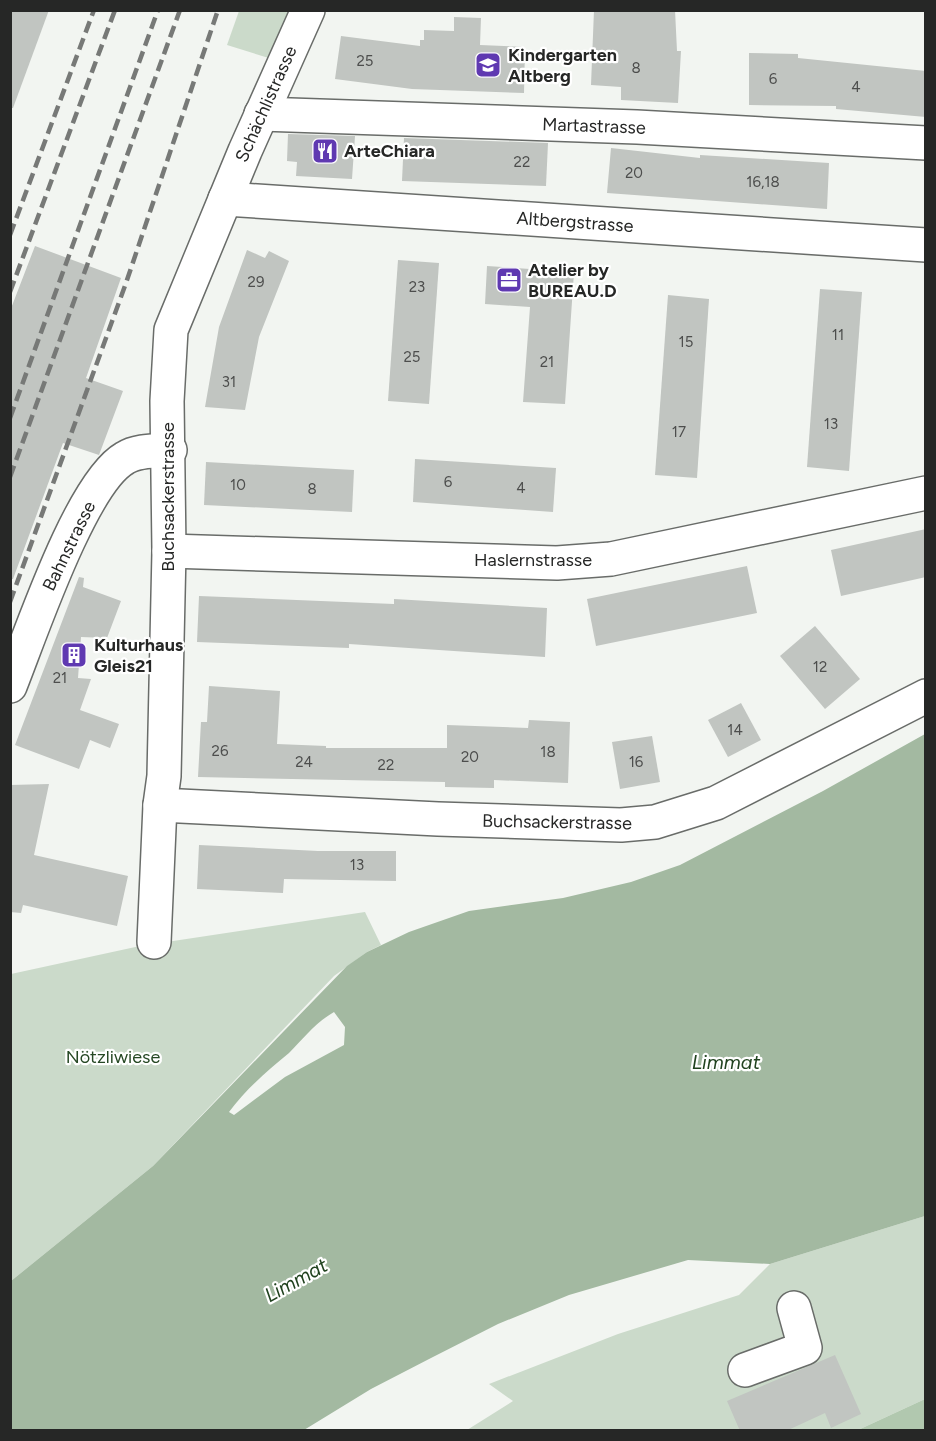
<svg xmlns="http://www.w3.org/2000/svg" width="936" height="1441" viewBox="0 0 936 1441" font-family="Figtree,sans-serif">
<rect width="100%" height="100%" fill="#f2f5f1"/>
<g fill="#cbdaca">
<path d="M239 11H298L275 60 227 45Z"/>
<path d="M365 912 381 945 367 952 334 976 153 1166 11 1281V974L140 946Z"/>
<path d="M925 1216V1399L858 1430H467L513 1401 489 1384 618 1334 739 1295 770 1264Z"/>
</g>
<path fill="#b1c8af" d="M925 1399V1430H858Z"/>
<path fill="#a3b9a1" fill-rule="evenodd" d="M925 734V1216L770 1264 688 1260 569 1295 498 1324 431 1358 371 1389 304 1430H11V1281L153 1166 347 966 367 952 409 932 469 911 563 898 631 882 680 865 823 791ZM334 1012 345 1027 344 1045 285 1077 234 1115 229 1112C246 1089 267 1071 289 1053 304 1038 315 1023 334 1012Z"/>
<g fill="#c1c5c1">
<path d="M10 10H49L13 108H10Z"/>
<path d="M594 10H675L677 51H681L678 103 621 100V87L591 85Z"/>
<path d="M454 17 481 18 480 45 525 47 524 93 412 89 335 79 341 36 420 46V40H424V30L454 31Z"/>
<path d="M749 53 798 54V58L926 71V117L836 109V106L749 105Z"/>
<path d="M288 134 355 136 352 179 296 176 297 162 287 161Z"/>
<path d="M404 138 548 143 546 186 402 181Z"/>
<path d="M611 148 700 158V155L829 163 827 209 607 193Z"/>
<path d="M35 246 121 278 86 378 123 391 99 455 63 443 13 579H10V311Z"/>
<path d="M247 250 265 258 269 251 289 261 259 337 245 410 205 407 219 327Z"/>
<path d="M398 260 439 263 429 404 388 401Z"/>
<path d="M487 266 574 272 565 404 523 402 530 307 485 304Z"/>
<path d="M820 289 862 292 849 471 807 467Z"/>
<path d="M668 295 709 299 697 478 655 475Z"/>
<path d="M415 459 556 468 553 512 413 502Z"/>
<path d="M206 462 354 470 352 512 204 505Z"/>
<path d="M926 529V577L841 596 831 550Z"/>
<path d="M747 566 757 613 596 646 587 599Z"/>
<path d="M79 577 84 578 83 587 121 601 107 638 81 637 78 678 91 679 80 710 119 724 110 748 90 740 79 769 15 745Z"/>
<path d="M199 596 394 604V599L547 608 545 657 349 644V648L197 642Z"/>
<path d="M815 626 860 679 825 709 780 656Z"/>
<path d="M209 686 280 691 277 744 326 746V748H447V725L528 728 529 720 570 722 568 783 494 780V788L445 787V782L198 777 201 722H207Z"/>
<path d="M741 703 761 740 728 757 708 720Z"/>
<path d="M652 736 660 782 620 789 612 742Z"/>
<path d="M49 784 34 855 128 876 117 926 23 905 21 913 10 912V785Z"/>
<path d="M199 845 318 851H396V881L284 879 283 893 197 889Z"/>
<path d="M835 1355 861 1414 831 1428 825 1413 786 1431H740L727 1401Z"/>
</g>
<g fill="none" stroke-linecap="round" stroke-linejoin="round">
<g stroke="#696c69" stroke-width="36">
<g id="minor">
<path d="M308 10 245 151 171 330 167 401 169 551 164 776 160 805 438 819 621 825 655 822 716 803 926 696"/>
<path d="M261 114 637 127 926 143"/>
<path d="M225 199 926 245"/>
<path d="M169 551 557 563 611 559 926 493"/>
<path d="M10 686C30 636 81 483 125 458 137 450 155 451 170 450"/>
<path d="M154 942 160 805"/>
<path d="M745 1370 805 1348 794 1308"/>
</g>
</g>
<use href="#minor" stroke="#fff" stroke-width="33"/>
<g stroke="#777977" stroke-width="4.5" stroke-dasharray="12 6" stroke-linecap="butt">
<path d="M10 235 94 10"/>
<path d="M10 292 115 10"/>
<path d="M10 418 158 10"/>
<path d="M10 477 180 10"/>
<path d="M10 602 126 283 218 10"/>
</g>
</g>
<defs>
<g id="school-square" transform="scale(1.35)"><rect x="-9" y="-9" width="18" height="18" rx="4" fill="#5f39b1" stroke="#fff"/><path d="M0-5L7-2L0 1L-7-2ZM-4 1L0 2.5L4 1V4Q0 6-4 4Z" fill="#fff"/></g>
<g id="restaurant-square" transform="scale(1.35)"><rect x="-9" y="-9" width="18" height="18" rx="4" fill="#5f39b1" stroke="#fff"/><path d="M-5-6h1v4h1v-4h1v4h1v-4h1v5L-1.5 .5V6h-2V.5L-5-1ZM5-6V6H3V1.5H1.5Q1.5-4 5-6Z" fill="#fff"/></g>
<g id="office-square" transform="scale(1.35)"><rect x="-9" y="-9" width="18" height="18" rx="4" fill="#5f39b1" stroke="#fff"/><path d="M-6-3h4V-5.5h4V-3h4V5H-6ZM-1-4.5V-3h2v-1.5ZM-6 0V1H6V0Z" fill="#fff"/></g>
<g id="building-square" transform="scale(1.35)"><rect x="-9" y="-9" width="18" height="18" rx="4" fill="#5f39b1" stroke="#fff"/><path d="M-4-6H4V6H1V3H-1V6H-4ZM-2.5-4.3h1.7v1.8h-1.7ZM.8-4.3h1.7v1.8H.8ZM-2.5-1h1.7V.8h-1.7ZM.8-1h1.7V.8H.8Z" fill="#fff"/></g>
</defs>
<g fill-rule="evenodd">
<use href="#school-square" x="488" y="65"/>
<use href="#restaurant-square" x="325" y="151"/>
<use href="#office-square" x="509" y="280"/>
<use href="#building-square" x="74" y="655"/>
</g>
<g text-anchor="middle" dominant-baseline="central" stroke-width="4.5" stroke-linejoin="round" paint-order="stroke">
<g font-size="15" fill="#4d4e4d">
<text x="365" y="61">25</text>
<text x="636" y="68">8</text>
<text x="773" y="79">6</text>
<text x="856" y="87">4</text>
<text x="522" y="162">22</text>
<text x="634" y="173">20</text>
<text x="763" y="182">16,18</text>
<text x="256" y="282">29</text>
<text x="417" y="287">23</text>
<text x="838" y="335">11</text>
<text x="686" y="342">15</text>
<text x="412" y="357">25</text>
<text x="547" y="362">21</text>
<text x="229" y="382">31</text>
<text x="831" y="424">13</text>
<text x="679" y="432">17</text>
<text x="448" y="482">6</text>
<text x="238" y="485">10</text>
<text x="521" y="488">4</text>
<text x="312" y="489">8</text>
<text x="820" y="667">12</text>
<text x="60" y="678">21</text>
<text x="735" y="730">14</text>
<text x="220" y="751">26</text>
<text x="548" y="752">18</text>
<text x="470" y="757">20</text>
<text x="304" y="762">24</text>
<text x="636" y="762">16</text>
<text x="386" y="765">22</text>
<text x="357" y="865">13</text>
</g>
<g font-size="18" font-weight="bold" fill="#262726" stroke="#fff" text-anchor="start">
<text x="508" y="55">Kindergarten<tspan x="508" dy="21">Altberg</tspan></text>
<text x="344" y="151">ArteChiara</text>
<text x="528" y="270">Atelier by<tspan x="528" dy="21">BUREAU.D</tspan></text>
<text x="94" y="645">Kulturhaus<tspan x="94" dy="21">Gleis21</tspan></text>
</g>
<g font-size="18" fill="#262726" stroke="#fff">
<text transform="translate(266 104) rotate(-66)">Schächlistrasse</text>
<text transform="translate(594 126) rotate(2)">Martastrasse</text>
<text transform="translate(575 222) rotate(4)">Altbergstrasse</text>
<text transform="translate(168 497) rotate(-90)">Buchsackerstrasse</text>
<text transform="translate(69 546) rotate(-64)">Bahnstrasse</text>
<text x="533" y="560">Haslernstrasse</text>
<text transform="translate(557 822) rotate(1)">Buchsackerstrasse</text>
</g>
<g font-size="18" fill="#264824" stroke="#fff">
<text x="113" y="1057">Nötzliwiese</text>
</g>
<g font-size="20" font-style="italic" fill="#20421e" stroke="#fff">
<text x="726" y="1062">Limmat</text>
<text transform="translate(296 1280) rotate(-29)">Limmat</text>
</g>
</g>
<rect width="936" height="1441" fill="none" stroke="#262726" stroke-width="24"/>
</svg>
